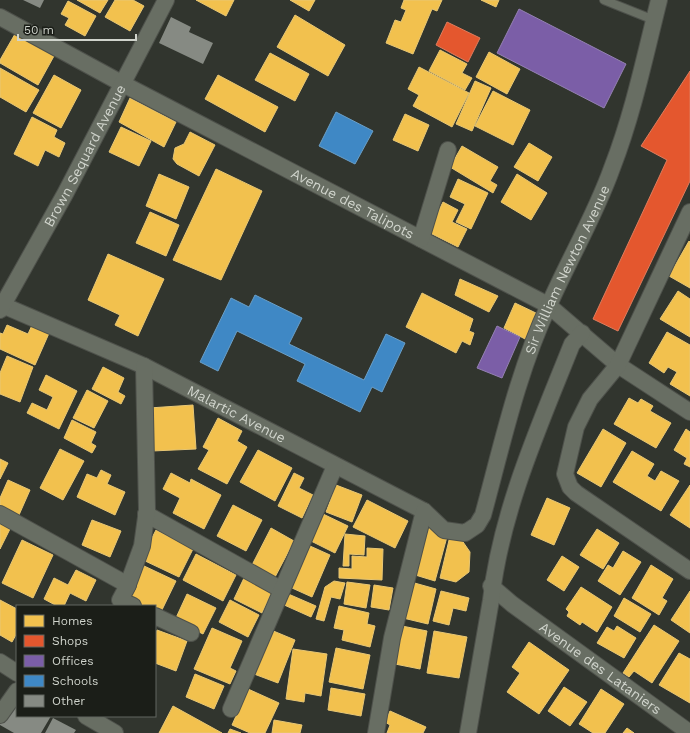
<svg xmlns="http://www.w3.org/2000/svg" width="690" height="733" viewBox="0 0 690 733" font-family="'Work Sans',sans-serif">
<rect width="100%" height="100%" fill="#31352e"/>
<g fill="#f2c14e" stroke="#e8c774">
<path d="M77 0H108L100 13Z"/>
<path d="M115 0H133L144 6 130 31 105 17Z"/>
<path d="M196 0H234L226 16Z"/>
<path d="M290 0H315L309 11Z"/>
<path d="M404 0H442L437 11 432 9 413 54 386 43 395 20 401 22 406 10 401 8Z"/>
<path d="M481 0H499L496 7Z"/>
<path d="M68 1 96 16 85 36 65 25 69 18 61 14Z"/>
<path d="M295 15 345 45 328 76 277 47Z"/>
<path d="M15 34 54 56 38 85 0 63V60Z"/>
<path d="M440 50 467 64 462 73 472 78 465 90 429 71Z"/>
<path d="M489 52 520 69 507 94 476 77Z"/>
<path d="M270 53 309 74 295 101 255 80Z"/>
<path d="M419 67 469 93 452 127 413 106 419 95 408 89Z"/>
<path d="M0 68 39 90 26 112 0 97Z"/>
<path d="M54 75 81 90 61 128 33 113Z"/>
<path d="M218 75 278 107 265 132 205 99Z"/>
<path d="M475 81 491 88 472 131 456 124Z"/>
<path d="M493 91 530 110 513 145 475 126Z"/>
<path d="M130 98 176 122 164 147 119 122Z"/>
<path d="M405 114 429 125 418 151 393 140Z"/>
<path d="M32 117 57 130 54 137 65 143 59 157 45 150 38 166 14 154Z"/>
<path d="M121 127 151 141 139 166 109 152Z"/>
<path d="M190 132 215 145 199 176 177 164 173 159 175 148 184 144Z"/>
<path d="M529 143 552 157 538 181 514 167Z"/>
<path d="M462 146 498 167 490 181 497 185 493 193 450 167Z"/>
<path d="M216 169 262 191 221 280 173 260Z"/>
<path d="M159 174 189 187 176 219 146 206Z"/>
<path d="M517 174 547 193 531 220 501 202Z"/>
<path d="M458 179 488 193 471 229 456 222 465 204 450 197Z"/>
<path d="M443 202 458 210 452 222 467 229 458 247 428 232Z"/>
<path d="M150 212 179 225 166 256 136 243Z"/>
<path d="M689 241 690 242V288L669 276Z"/>
<path d="M108 254 164 279 138 336 115 325 120 315 88 300Z"/>
<path d="M460 279 498 296 489 312 455 295Z"/>
<path d="M678 291 690 299V337L660 319Z"/>
<path d="M422 293 473 319 469 331 474 333 470 345 462 341 456 353 406 327Z"/>
<path d="M515 303 538 314 527 340 504 328Z"/>
<path d="M33 323 50 331 35 365 0 349V333L3 334 7 325 28 334Z"/>
<path d="M667 332 690 345V396L670 384 677 372 668 367 664 373 649 363Z"/>
<path d="M7 356 33 367 20 402 0 394V373Z"/>
<path d="M103 367 124 378 118 392 125 396 121 404 92 389Z"/>
<path d="M46 375 77 391 59 429 27 413 32 403 47 410 53 397 39 390Z"/>
<path d="M87 390 108 401 94 428 73 418Z"/>
<path d="M629 398 638 403 641 399 653 406 650 411 671 423 656 448 614 424Z"/>
<path d="M193 405 196 449 152 451 149 408Z"/>
<path d="M218 418 242 431 237 441 247 447 227 484 198 469 209 450 203 447Z"/>
<path d="M72 420 96 432 91 443 96 446 92 453 64 438Z"/>
<path d="M603 429 626 443 601 487 577 473Z"/>
<path d="M686 429 690 432V467L684 464 687 458 674 450Z"/>
<path d="M60 449 84 461 63 500 40 488Z"/>
<path d="M258 450 292 468 275 501 240 482Z"/>
<path d="M632 451 654 464 647 476 655 481 661 471 679 481 661 511 613 482Z"/>
<path d="M0 459 8 463 0 479Z"/>
<path d="M101 470 111 475 107 484 125 492 115 515 77 497 87 474 97 478Z"/>
<path d="M171 473 190 483 191 479 221 495 204 529 173 513 180 498 163 489Z"/>
<path d="M294 473 304 478 299 488 313 495 302 518 278 506Z"/>
<path d="M8 480 30 490 19 515 0 507V498Z"/>
<path d="M336 485 362 495 352 522 326 512Z"/>
<path d="M690 485V528L670 515Z"/>
<path d="M547 498 570 508 554 545 531 535Z"/>
<path d="M367 500 408 521 395 548 353 527Z"/>
<path d="M233 505 262 520 246 551 217 536Z"/>
<path d="M323 514 348 526 335 553 311 541Z"/>
<path d="M92 520 121 531 110 557 82 545Z"/>
<path d="M0 523 10 529 0 549Z"/>
<path d="M425 526 448 533 435 581 412 574Z"/>
<path d="M271 528 294 541 274 579 251 567Z"/>
<path d="M597 529 619 543 603 569 580 555Z"/>
<path d="M156 530 193 549 179 577 141 559Z"/>
<path d="M345 534 365 536 364 555 349 554V566H343Z"/>
<path d="M450 536 461 539 470 552 469 572 456 582 440 578Z"/>
<path d="M22 540 53 555 33 598 2 583Z"/>
<path d="M310 546 330 555 312 597 292 588Z"/>
<path d="M367 548 383 549 382 580 339 578V568L352 569V556L367 557Z"/>
<path d="M623 551 641 562 620 595 598 581 608 565 613 568Z"/>
<path d="M196 554 236 575 223 601 183 580Z"/>
<path d="M562 556 579 567 564 591 547 580Z"/>
<path d="M142 565 176 581 160 614 155 612V606H143L127 599Z"/>
<path d="M651 565 673 579 662 598 667 601 659 615 632 598Z"/>
<path d="M76 570 96 580 86 601 70 593 64 606H57L44 599 54 578 68 585Z"/>
<path d="M244 578 272 592 262 613 234 599Z"/>
<path d="M334 581 345 583 340 599 331 597 324 621 316 619 325 587Z"/>
<path d="M347 582 370 585 366 608 344 604Z"/>
<path d="M411 582 436 589 428 624 403 618Z"/>
<path d="M374 585 393 588 389 610 371 607Z"/>
<path d="M581 587 612 607 597 632 582 622 580 625 567 616 569 612 566 609Z"/>
<path d="M441 591 469 598 466 611 453 608 449 625 433 621Z"/>
<path d="M690 591V633L671 620Z"/>
<path d="M286 593 316 606 311 617 282 604Z"/>
<path d="M187 594 216 608 203 634 175 620Z"/>
<path d="M624 598 651 614 640 632 614 616Z"/>
<path d="M0 600 17 609V633L12 642 0 635Z"/>
<path d="M230 600 259 615 248 637 219 622Z"/>
<path d="M339 606 369 613 367 624 375 626 370 647 342 640 344 630 334 628Z"/>
<path d="M654 625 679 641 652 683 634 671 629 677 623 673Z"/>
<path d="M402 626 427 631 420 669 395 664Z"/>
<path d="M617 626 636 638 624 658 597 643 607 627 614 631Z"/>
<path d="M212 628 242 641 230 668 236 671 230 684 194 669Z"/>
<path d="M157 630 187 641 176 671 155 663V635Z"/>
<path d="M271 630 295 640 278 683 254 674Z"/>
<path d="M434 631 467 637 459 678 427 673Z"/>
<path d="M529 642 569 670 539 714 507 692 520 673 512 667Z"/>
<path d="M336 648 370 655 363 689 329 682Z"/>
<path d="M293 649 327 654 321 696 305 693 304 702 286 699Z"/>
<path d="M679 653 690 659V703L659 685Z"/>
<path d="M195 674 224 686 214 709 186 697Z"/>
<path d="M564 687 587 702 570 726 548 711Z"/>
<path d="M331 688 365 694 361 716 328 710Z"/>
<path d="M248 689 279 703 265 733H250L232 725Z"/>
<path d="M601 689 624 704 605 733H593L579 724Z"/>
<path d="M173 706 222 733H159Z"/>
<path d="M390 711 426 727 423 733H387L390 725 385 722Z"/>
<path d="M274 720 302 725 300 733H272Z"/>
<path d="M627 728 634 733H623Z"/>
<path d="M230 729 241 733H228Z"/>
</g>
<g fill="#e4572e" stroke="#de7c5d">
<path d="M447 22 480 38 468 62 436 45Z"/>
<path d="M690 71V181L618 331 593 319 667 160 641 146Z"/>
</g>
<g fill="#7b5ea7" stroke="#9481b2">
<path d="M519 9 626 64 604 108 497 53Z"/>
<path d="M497 326 520 337 502 378 477 368Z"/>
</g>
<g fill="#3f88c5" stroke="#6a9fc7">
<path d="M336 112 373 131 355 164 319 146Z"/>
<path d="M255 295 302 318 289 344 364 380 386 334 405 343 382 392 372 387 360 412 297 381 305 364 237 331 218 371 200 362 231 298 249 307Z"/>
</g>
<g fill="#868a83">
<path d="M23 0H44L40 8Z"/>
<path d="M171 17 191 27 189 32 213 43 203 64 159 43Z"/>
<path d="M17 701V716H51L41 733H14L0 725V721Z"/>
<path d="M53 718 76 730 74 733H45Z"/>
</g>
<g fill="none" stroke-linecap="round" stroke-linejoin="round">
<g stroke="#4e514b" stroke-width="10">
<path id="service" d="M604 0 654 20"/>
</g>
<g stroke="#4e514b" stroke-width="18">
<g id="minor">
<path id="s1" d="M0 17 123 84 548 305 618 365 690 412"/>
<path d="M690 212 618 365 590 399 576 427 565 474 570 487 576 493 690 571"/>
<path d="M421 239 448 150"/>
<path id="s2" d="M0 304 144 366 424 511 444 530 465 533 477 525 483 515C502 445 518 371 549 305 569 259 595 216 612 168 633 114 645 56 659 0"/>
<path id="s3" d="M0 310 65 194 166 0"/>
<path d="M0 514 128 585"/>
<path d="M146 514 282 590"/>
<path id="s4" d="M491 586 512 604 690 733"/>
<path d="M133 606 120 600 127 587 142 546 147 510 144 366"/>
<path d="M155 616 191 633"/>
<path d="M0 662 17 673"/>
<path d="M231 709 335 466"/>
<path d="M0 715 17 691"/>
<path d="M86 716 115 733"/>
<path d="M376 733 392 638 424 511"/>
<path d="M468 733 491 600C501 511 539 427 572 344L582 333"/>
</g>
</g>
<use href="#service" stroke="#686e63" stroke-width="8"/>
<use href="#minor" stroke="#686e63" stroke-width="16"/>
</g>
<g text-anchor="middle" dominant-baseline="central" stroke-width="4" stroke-linejoin="round" paint-order="stroke">
<g font-size="14" fill="#d0d4cc" stroke="#1b1e18">
<text stroke="none"><textPath href="#s3" startOffset="176">Brown Sequard Avenue</textPath></text>
<text stroke="none"><textPath href="#s1" startOffset="399">Avenue des Talipots</textPath></text>
<text stroke="none"><textPath href="#s2" startOffset="807">Sir William Newton Avenue</textPath></text>
<text stroke="none"><textPath href="#s2" startOffset="261">Malartic Avenue</textPath></text>
<text stroke="none"><textPath href="#s4" startOffset="137">Avenue des Lataniers</textPath></text>
</g>
</g>
<rect x="16" y="605" width="140" height="112" fill="#1b1e18" stroke="#636760"/>
<rect x="24" y="615" width="20" height="12" fill="#f2c14e" stroke="#636760"/>
<text x="52" y="625" font-size="12" fill="#d0d4cc">Homes</text>
<rect x="24" y="635" width="20" height="12" fill="#e4572e" stroke="#636760"/>
<text x="52" y="645" font-size="12" fill="#d0d4cc">Shops</text>
<rect x="24" y="655" width="20" height="12" fill="#7b5ea7" stroke="#636760"/>
<text x="52" y="665" font-size="12" fill="#d0d4cc">Offices</text>
<rect x="24" y="675" width="20" height="12" fill="#3f88c5" stroke="#636760"/>
<text x="52" y="685" font-size="12" fill="#d0d4cc">Schools</text>
<rect x="24" y="695" width="20" height="12" fill="#868a83" stroke="#636760"/>
<text x="52" y="705" font-size="12" fill="#d0d4cc">Other</text>
<path d="M18 34v6h118v-6" fill="none" stroke="#d0d4cc" stroke-width="2"/>
<text x="24" y="34" font-size="12" fill="#d0d4cc" stroke="#1b1e18" stroke-width="3" paint-order="stroke">50 m</text>
</svg>
